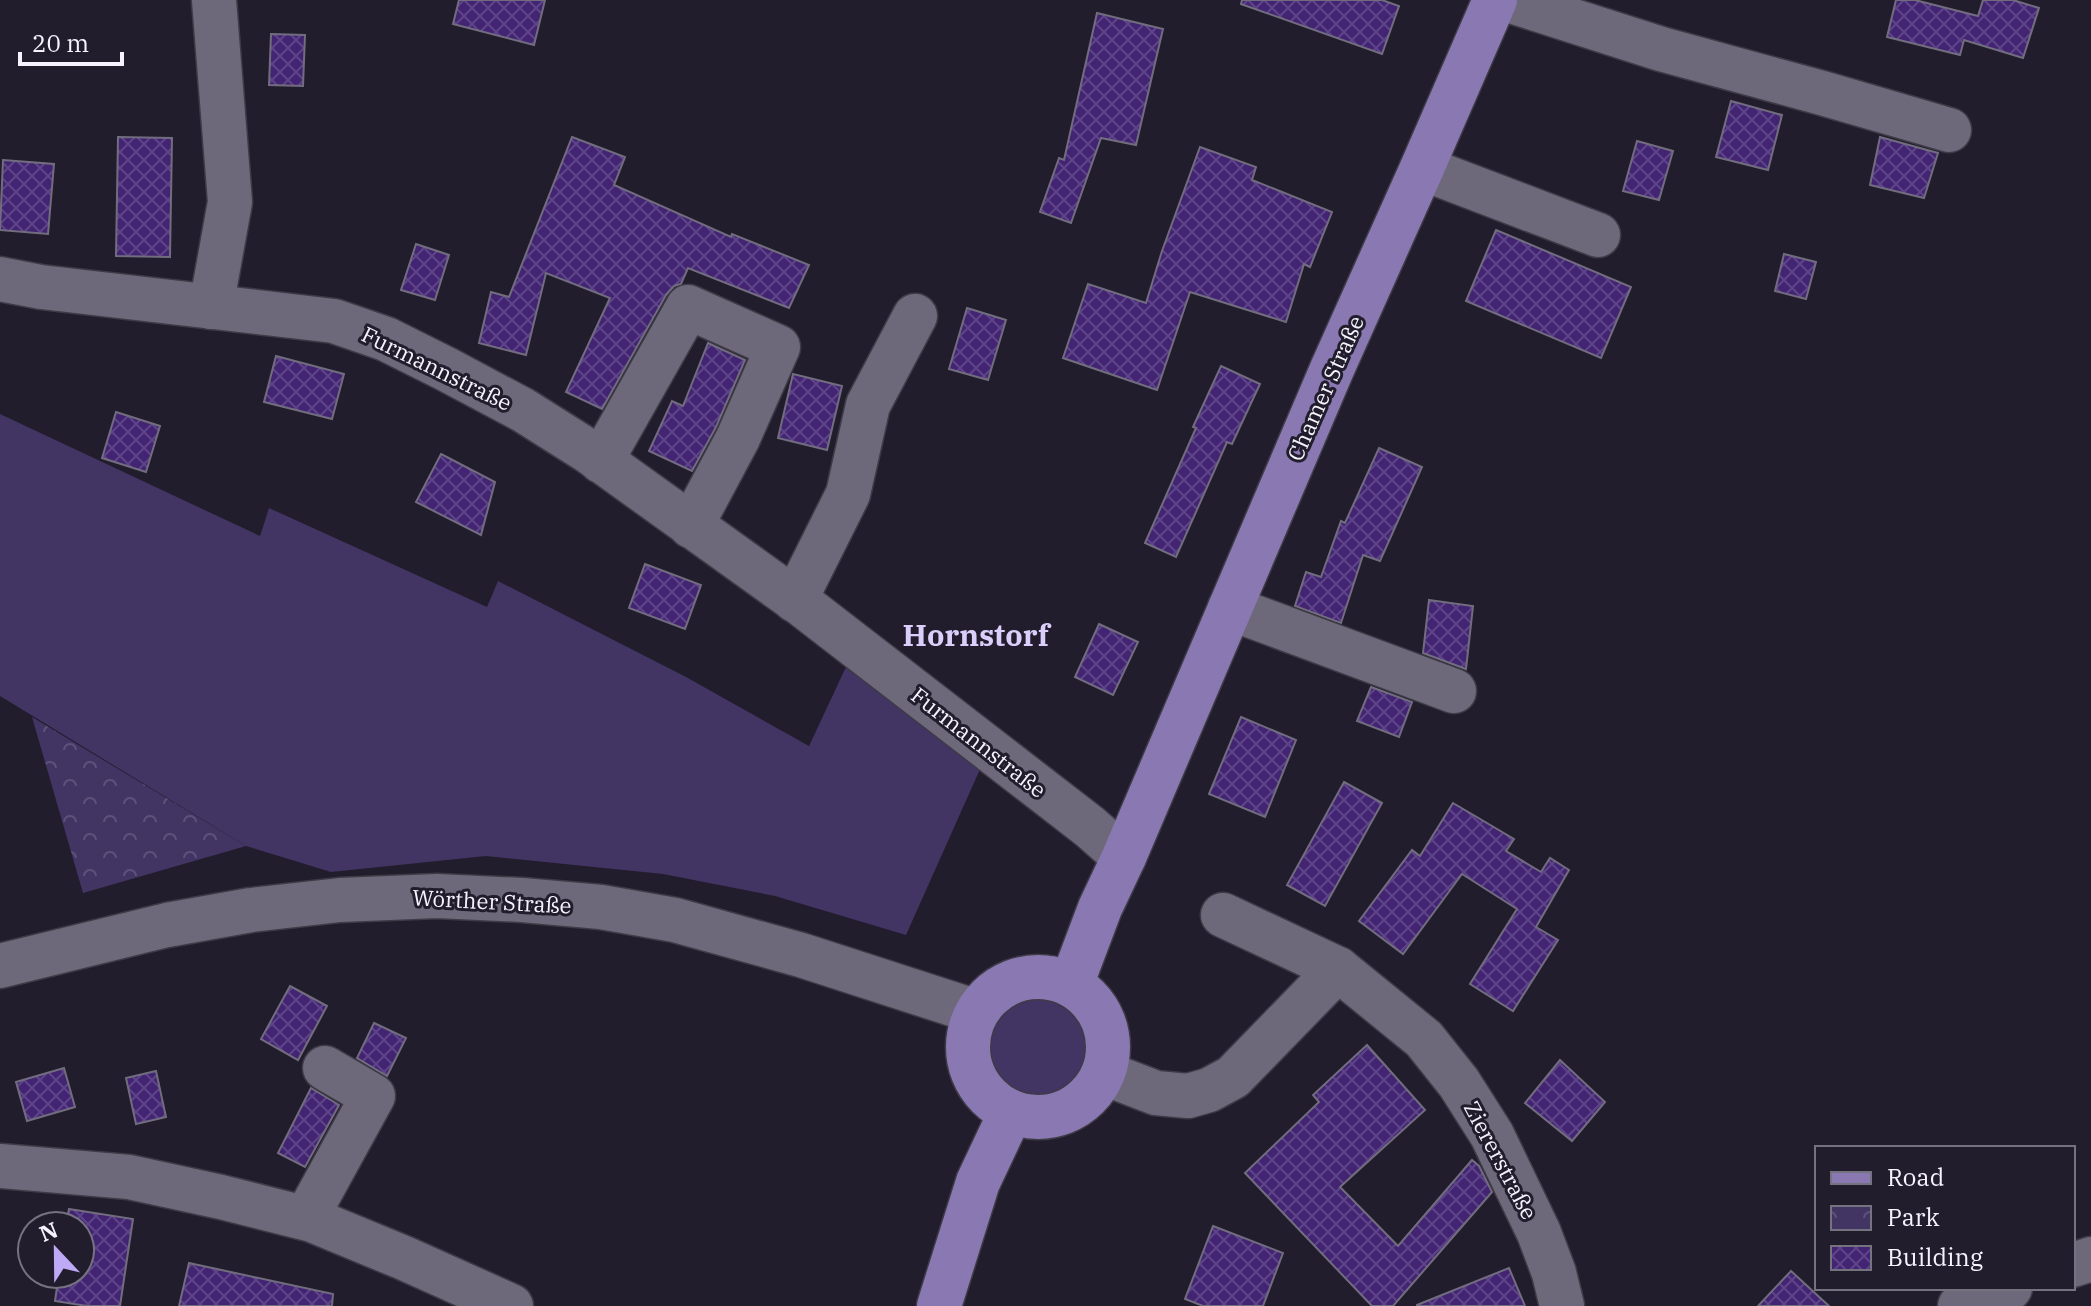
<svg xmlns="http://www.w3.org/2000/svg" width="2091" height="1306" viewBox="0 0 2091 1306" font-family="'IBM Plex Serif',serif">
<defs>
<pattern id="park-crowns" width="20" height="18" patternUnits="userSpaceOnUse" patternTransform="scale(2)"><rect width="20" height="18" fill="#423463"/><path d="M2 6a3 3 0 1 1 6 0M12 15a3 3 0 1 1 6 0" fill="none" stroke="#5e527a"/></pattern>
<pattern id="building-cross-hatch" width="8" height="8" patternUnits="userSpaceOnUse" patternTransform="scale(2)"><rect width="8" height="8" fill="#422473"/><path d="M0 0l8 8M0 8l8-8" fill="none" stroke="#5e4488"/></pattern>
</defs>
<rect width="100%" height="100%" fill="#211d2c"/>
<g fill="#423463">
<path d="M0 414 260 536 269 508 487 607 498 581 686 677 809 746 846 667 981 767 906 935 775 896 663 874 486 856 331 872 246 846 0 696Z"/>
<circle cx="1036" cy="1046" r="50"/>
</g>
<path fill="url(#park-crowns)" d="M32 717 246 846 83 893Z"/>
<g fill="url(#building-cross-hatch)" stroke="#716d7f" stroke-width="2">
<path d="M459 0H545L534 45 453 24Z"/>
<path d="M1242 0H1382L1399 6 1382 54 1241 4Z"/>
<path d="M1896 0H1915L1978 16 1983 0H2013L2039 8 2023 58 1964 40 1960 55 1887 37Z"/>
<path d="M1097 13 1163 29 1136 145 1101 138 1071 223 1040 212 1059 158 1064 160Z"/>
<path d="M271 34 305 35 303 86 269 85Z"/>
<path d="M1731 101 1782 115 1768 170 1716 157Z"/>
<path d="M118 137 172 138 170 257 116 256Z"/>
<path d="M572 137 625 157 614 185 731 237 732 234 809 265 789 308 688 268 681 284 674 286 666 295 602 409 566 392 610 298 546 273 526 355 479 343 491 292 509 297Z"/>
<path d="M1880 137 1938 153 1924 198 1870 185Z"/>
<path d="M1637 141 1673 151 1659 200 1623 191Z"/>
<path d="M1200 147 1256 167 1252 180 1332 212 1310 267 1304 264 1286 322 1190 292 1157 390 1063 358 1088 284 1146 303 1162 251Z"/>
<path d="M3 160 54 164 48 234 0 230Z"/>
<path d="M1496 230 1631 287 1601 358 1466 301Z"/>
<path d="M416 244 449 255 435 300 401 290Z"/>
<path d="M1784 254 1816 262 1806 299 1775 291Z"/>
<path d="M967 308 1006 320 988 380 949 369Z"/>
<path d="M708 343 745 360 716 427 692 471 649 451 672 401 683 406Z"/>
<path d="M276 356 344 374 332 419 264 402Z"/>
<path d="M1221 366 1260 384 1232 444 1227 442 1176 557 1145 543 1196 428 1193 427Z"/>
<path d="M793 374 842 386 827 450 778 438Z"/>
<path d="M116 412 160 426 146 472 102 458Z"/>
<path d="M1379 448 1422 467 1380 561 1363 555 1341 623 1295 606 1306 572 1321 577 1341 521 1345 523Z"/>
<path d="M441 454 495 482 481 535 416 502Z"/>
<path d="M645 564 701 585 685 629 629 608Z"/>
<path d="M1429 600 1473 606 1466 669 1423 653Z"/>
<path d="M1099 624 1138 642 1113 695 1075 677Z"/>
<path d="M1371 687 1412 702 1399 737 1357 721Z"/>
<path d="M1241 717 1296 740 1265 817 1209 794Z"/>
<path d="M1344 782 1382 803 1325 906 1287 885Z"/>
<path d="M1453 803 1514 839 1506 851 1541 872 1550 858 1569 870 1536 927 1558 940 1513 1011 1470 984 1517 909 1462 874 1403 954 1359 921 1412 850 1420 856Z"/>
<path d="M290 986 327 1006 298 1060 261 1039Z"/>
<path d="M374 1023 406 1038 387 1076 357 1058Z"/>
<path d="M1367 1045 1425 1110 1340 1187 1398 1246 1472 1160 1479 1166 1492 1192 1393 1306H1372L1245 1173 1319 1102 1313 1095Z"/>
<path d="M1560 1060 1605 1102 1572 1141 1525 1103Z"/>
<path d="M64 1068 75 1107 27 1121 16 1082Z"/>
<path d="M156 1071 166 1117 136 1124 126 1078Z"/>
<path d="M311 1088 339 1105 305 1167 278 1153Z"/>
<path d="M69 1209 133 1219 120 1306H87L55 1301 59 1274H80V1226H66Z"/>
<path d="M1213 1226 1283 1253 1263 1306H1203L1185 1299Z"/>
<path d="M189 1263 333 1294 332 1306H179Z"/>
<path d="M1509 1268 1525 1306H1417V1305Z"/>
<path d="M1791 1271 1829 1306H1758Z"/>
</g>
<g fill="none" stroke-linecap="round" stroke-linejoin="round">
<g stroke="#3e3b47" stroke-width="47">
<g id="minor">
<path d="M1508 0 1661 49 1822 93 1949 130"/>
<path d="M1422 168 1598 235"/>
<path d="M0 279 41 287 334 321 386 339 446 369 523 410 588 451 804 606 1090 827 1124 857"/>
<path d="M211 307 230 202 214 0"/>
<path d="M601 461 688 307 778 347 738 438 691 526"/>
<path d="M795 600 848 494 868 405 915 316"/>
<path d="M1230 608 1454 691"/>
<path d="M1223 915 1338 969 1424 1039 1459 1083 1492 1135 1539 1233 1554 1273 1562 1306"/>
<path d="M0 966 167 925 251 910 340 900 437 896 522 900 601 907 675 920 801 955 977 1012"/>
<path d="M1104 1073 1156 1093 1188 1096 1209 1090 1233 1077 1338 969"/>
<path d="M0 1166 129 1177 221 1197 312 1220 404 1258 511 1306"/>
<path d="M306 1218 373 1096 325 1068"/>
<path d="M2073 1265 2091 1259"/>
<path d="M1960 1306 2010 1288"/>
</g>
</g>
<g stroke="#3e3b47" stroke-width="47">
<g id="major">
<circle cx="1038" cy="1047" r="70"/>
<path d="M1071 985 1100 908 1124 857 1332 369 1422 168 1495 0"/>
<path d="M939 1306 978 1182 1011 1112"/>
</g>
</g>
<use href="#minor" stroke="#6d697b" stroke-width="44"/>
<use href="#major" stroke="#8978b2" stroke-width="44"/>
</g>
<g text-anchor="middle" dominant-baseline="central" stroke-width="6" stroke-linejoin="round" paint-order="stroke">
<g font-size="22" fill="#f5f3fd" stroke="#211d2c">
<text transform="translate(437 368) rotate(26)">Furmannstraße</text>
<text transform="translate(1325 388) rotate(-66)">Chamer Straße</text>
<text transform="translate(979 742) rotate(38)">Furmannstraße</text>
<text transform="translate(492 901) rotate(3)">Wörther Straße</text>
<text transform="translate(1501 1160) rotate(62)">Ziererstraße</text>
</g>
<g font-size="30" font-weight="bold" fill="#d9cffa" stroke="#211d2c">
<text x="976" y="634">Hornstorf</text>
</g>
</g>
<rect x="1815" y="1146" width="260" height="144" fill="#211d2c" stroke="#767380" stroke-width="2"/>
<rect x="1831" y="1172" width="40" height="12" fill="#8978b2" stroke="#767380" stroke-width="2"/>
<text x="1887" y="1186" font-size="24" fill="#f5f3fd">Road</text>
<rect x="1831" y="1206" width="40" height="24" fill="url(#park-crowns)" stroke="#767380" stroke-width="2"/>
<text x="1887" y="1226" font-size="24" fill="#f5f3fd">Park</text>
<rect x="1831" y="1246" width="40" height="24" fill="url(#building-cross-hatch)" stroke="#767380" stroke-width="2"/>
<text x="1887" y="1266" font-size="24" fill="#f5f3fd">Building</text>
<g transform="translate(56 1250) rotate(338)"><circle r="38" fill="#211d2c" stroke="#767380" stroke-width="2"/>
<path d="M0-6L14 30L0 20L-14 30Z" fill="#bda9f5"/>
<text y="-12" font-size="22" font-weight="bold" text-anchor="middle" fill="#f5f3fd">N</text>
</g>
<path d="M20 52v12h102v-12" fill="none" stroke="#f5f3fd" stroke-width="4"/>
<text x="32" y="52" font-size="24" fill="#f5f3fd" stroke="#211d2c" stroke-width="6" paint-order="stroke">20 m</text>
</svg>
